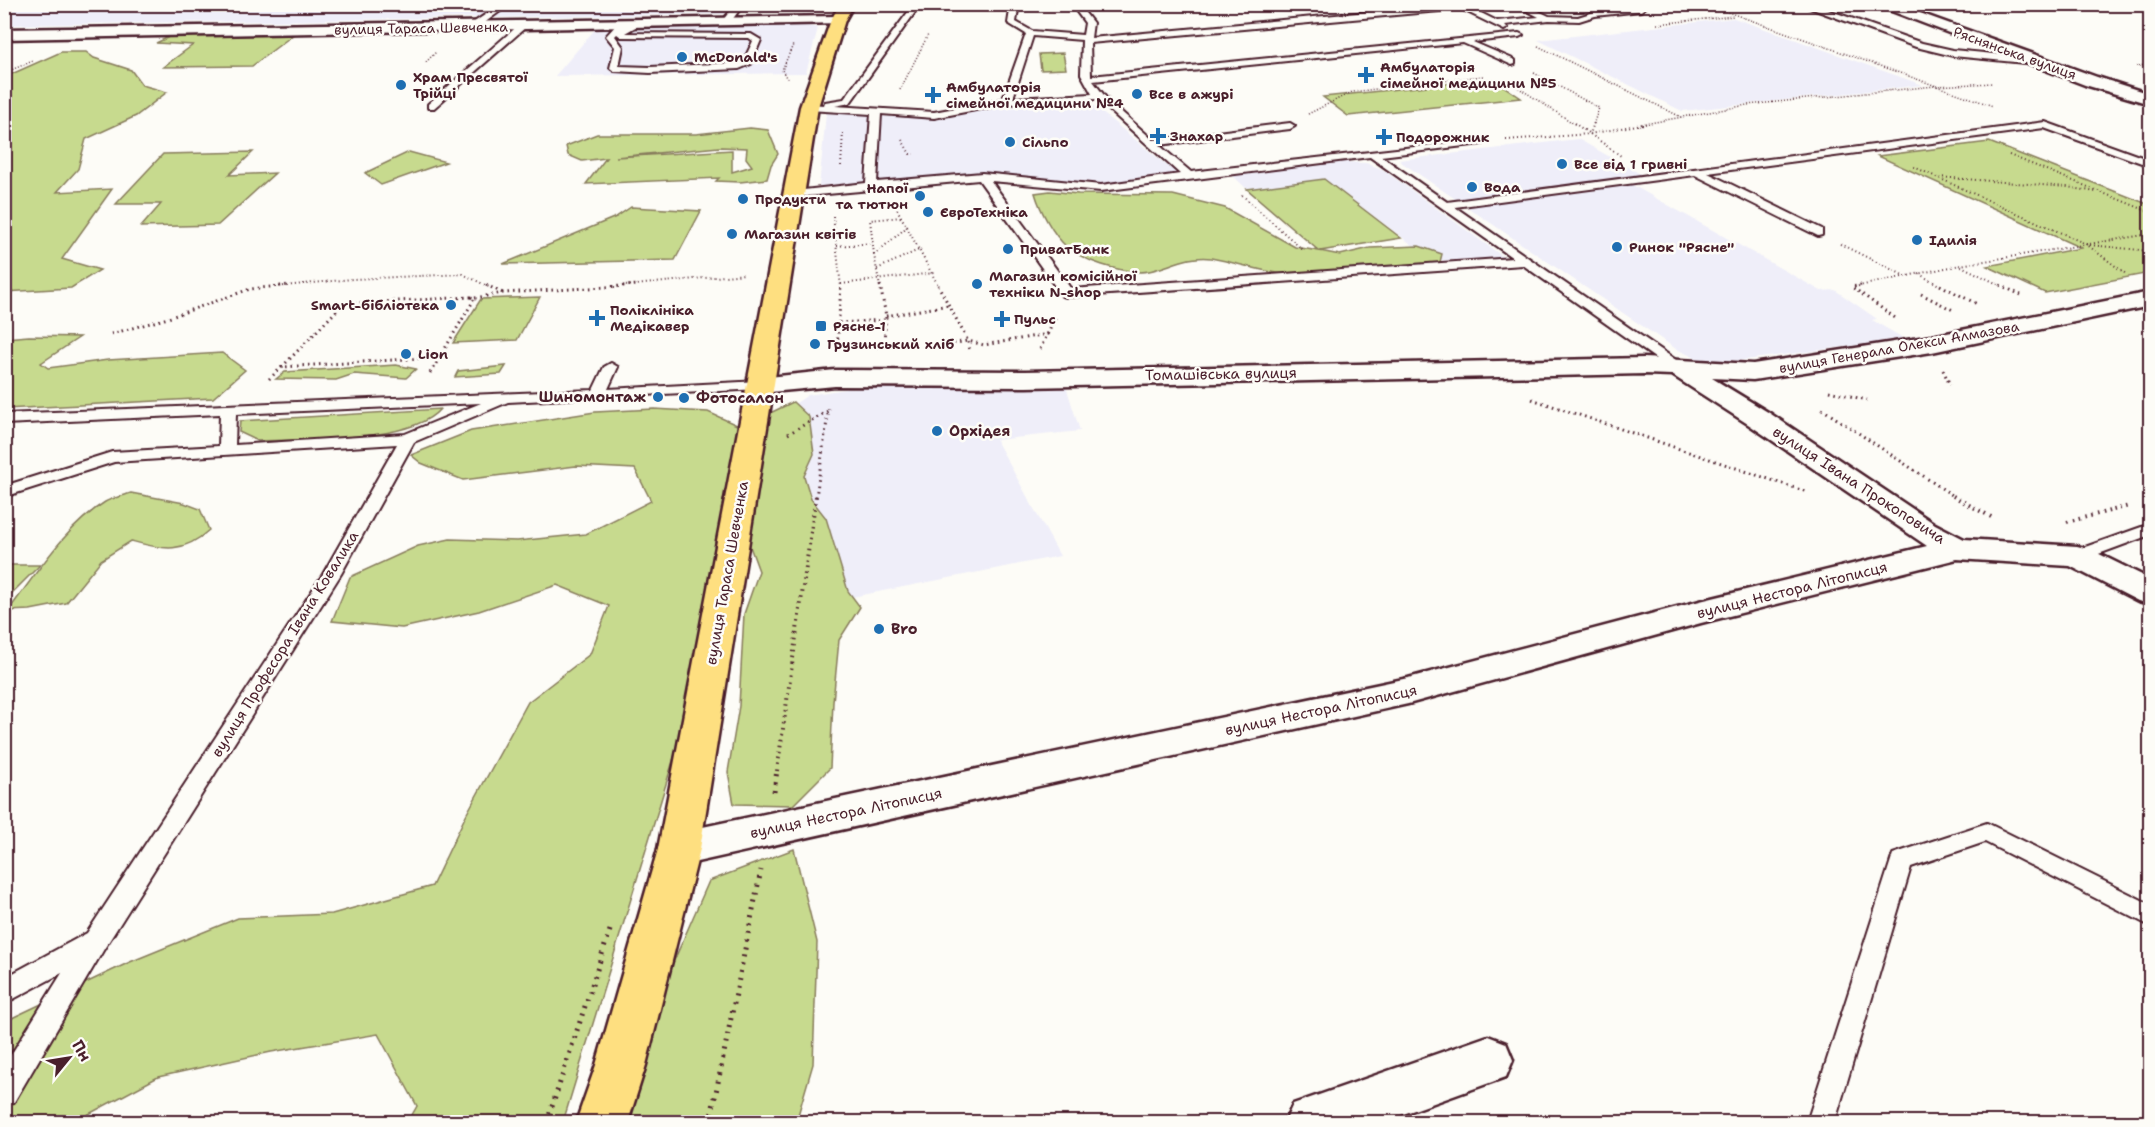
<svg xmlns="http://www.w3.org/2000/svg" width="2155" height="1127" viewBox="0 0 2155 1127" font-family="'Shantell Sans',sans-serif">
<rect width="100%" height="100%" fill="#fdfcf7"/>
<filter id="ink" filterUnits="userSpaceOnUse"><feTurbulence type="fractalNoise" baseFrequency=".0167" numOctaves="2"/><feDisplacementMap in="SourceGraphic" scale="12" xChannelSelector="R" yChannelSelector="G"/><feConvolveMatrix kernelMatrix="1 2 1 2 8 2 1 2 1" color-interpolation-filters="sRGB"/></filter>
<g filter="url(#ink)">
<g fill="#efeef9">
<path d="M4 5H732L725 14 5 25Z"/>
<path d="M1734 18 1923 85 1682 111 1538 40Z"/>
<path d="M799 24 818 28 806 73 555 76 597 27Z"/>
<path d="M1089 102 1186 181 1091 191 965 180 818 197 826 113 930 119 994 109Z"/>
<path d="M1578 139 1653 181 1627 182 1821 291 1835 290 1877 319 1872 320 1905 339 1730 362 1698 359 1676 349 1398 160Z"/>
<path d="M1344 162 1366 163 1382 169 1505 258 1434 261 1324 179 1247 189 1232 175Z"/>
<path d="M1065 383 1080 431 996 440 1060 556 776 612 790 407 808 395 846 389Z"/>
</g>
<g fill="#c7da8e" stroke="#887c5c" stroke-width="1.5" fill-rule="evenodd">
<path d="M293 35 252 66 163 67 193 45 156 43 171 36Z"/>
<path d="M61 52H86L94 58 131 70 142 85 167 92 136 116 86 139 78 169 57 192 112 189 62 259 100 270 71 288 5 292V77Z"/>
<path d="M1063 53 1066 69 1041 70 1039 54Z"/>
<path d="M1493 79 1521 98 1348 116 1323 97Z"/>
<path d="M750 128 768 130 778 154 771 165 767 179 740 182 716 181 719 178 586 184 606 158 582 161 568 155 566 146 597 134H696ZM719 147 747 148 746 158 752 166 732 172V150L616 157Z"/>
<path d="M1989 142 2150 205V273L2045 293 1987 266 2081 248 1878 156Z"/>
<path d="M253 152 229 175 275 173 218 225 141 227 161 204H116L163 154Z"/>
<path d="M409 152 446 162 381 185 365 173Z"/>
<path d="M1324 179 1401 238 1320 251 1340 255 1370 248 1419 246 1442 254 1439 266 1323 271C1284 282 1250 265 1211 258 1184 254 1162 272 1140 272 1117 271 1085 262 1067 247 1053 235 1040 210 1035 193L1050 191 1078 194 1173 195 1225 208 1295 247 1319 251 1247 189Z"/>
<path d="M631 207 701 211 675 260 503 264 616 217Z"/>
<path d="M540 297 517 340 453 343 481 299Z"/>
<path d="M29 336 80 337 41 363 48 368 108 360 222 353 245 370 213 398 5 409V338Z"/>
<path d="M396 365 416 369 406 378 354 374 336 380 276 379 285 372Z"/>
<path d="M506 366 501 374 455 377 458 371Z"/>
<path d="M793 402 809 417 814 454 804 476 811 499 826 518 848 591 860 607 839 640 833 702 830 768 793 805 734 804 728 772 739 706 744 614 759 571 745 533 768 414Z"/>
<path d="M440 409C412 443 303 439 258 441L239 432 240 421Z"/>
<path d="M654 409 708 412 748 430 701 669 563 1122H408L417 1106 378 1034 271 1052 158 1077 74 1122H5L4 1023 14 1017 130 962 238 918 332 914 432 886 466 815 528 702 590 654 609 606 557 585 479 611 402 628 332 621 350 577 418 546 450 539 517 541 586 534 651 501 635 469 576 466 463 480 421 463 411 455 471 431 595 412Z"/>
<path d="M131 493 184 503 200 509 209 530C182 555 163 549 131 541L101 560 66 603 30 610 8 611C37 573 64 528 105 502 112 498 123 496 131 493Z"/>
<path d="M5 565H40L5 600Z"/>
<path d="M794 849 817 942 813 1064 796 1122H626L655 1004 709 881Z"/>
</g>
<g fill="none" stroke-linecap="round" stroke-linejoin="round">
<g stroke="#4a1f2b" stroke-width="4">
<g id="service">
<path d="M501 4H510L476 29H470V25Z"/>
<path d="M736 4H744L728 25H722V21Z"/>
<path d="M914 4H921L850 103 835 106 934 112 1003 99 1026 34 1008 23 1011 4H1019L1016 22 1032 31 1083 35 1085 23 1071 4H1078L1093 23 1091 38 1453 4H1463L1497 21 1539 17 1514 4H1524L1549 16 1578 17 1594 12 1638 7 1636 4H1644L1646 7 1641 11 1595 16 1579 21 1549 20 1505 25 1508 28 1504 30 1461 9 1090 43 1091 76 1519 33 1523 35 1519 37 1473 42 1515 60V64L1512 65 1463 43 1093 81 1107 99 1153 140 1290 123 1295 126 1290 129 1159 145 1191 172 1485 139V143L1481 144 1381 156 1447 202 2045 122 2150 160V166L2044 128 1708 173 1822 229V235L1818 236 1695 175 1455 207 1686 367 1688 370 1681 374 1676 373 1523 265 1067 297 1062 296 979 180 795 197 789 194 795 191 866 183 871 114 809 110 804 107 809 104 824 105 825 102 844 99ZM1033 36 1082 40 1081 74 1092 94 1013 98ZM1097 99 1180 174 1101 185 982 173 877 182 881 114 934 118 1007 104ZM1370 157 1513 258 1071 289 991 181 1101 191Z"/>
<path d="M1799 4H1811L1922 43 1953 50 2035 58 2039 61 2035 64 1953 56 1916 47Z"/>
<path d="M618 23H624V26L635 23 639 25 625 33 751 34 761 40 751 64 739 69 650 73 614 71 610 68 615 47 606 36ZM617 34 621 37 749 38 753 41 744 60 737 63 650 67 619 66 623 47 615 36Z"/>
<path d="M520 24 527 26 434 108H428V104Z"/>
<path d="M611 363 618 367 608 389 760 381 767 385 760 389 508 402 414 442 341 574 104 949 14 1102 4 1105V1066L62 973 4 1004V978L87 933 323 574 397 444 114 462 4 497V486L112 452 219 446 220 414 4 424V414L593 390 604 367ZM481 403 405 434 235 445 236 414Z"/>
<path d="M2150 524V535L2077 562 2071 560 2068 556 2071 552Z"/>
<path d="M1987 823 2150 904V926L1985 842 1911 867 1835 1122H1807L1893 854Z"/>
</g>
</g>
<g stroke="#4a1f2b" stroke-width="5">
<g id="minor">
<path d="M1873 4H1895L2097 77 2150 94V104L2085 85Z"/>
<path d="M838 16 843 17 845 20 843 23 4 39V29Z"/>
<path d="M2150 292V306L1932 352 1753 380 1712 378 1771 414 1935 524 1964 539 2077 546 2089 549 2150 579V604L2138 601 2070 566 1957 559 1701 623 1408 704 679 866 664 861 658 849 664 837 679 832 1408 678 1700 601 1927 546 1751 426 1672 375 1644 374 1026 387 835 386 760 393 750 391 747 385 750 379 835 370 1026 371 1644 358 1753 364 1932 336Z"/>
<path d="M1488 1036 1506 1043 1513 1060 1506 1077 1381 1122H1285L1293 1104Z"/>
</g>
</g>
<g stroke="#4a1f2b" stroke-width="5">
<path id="primary" d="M840 4H854L845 20 818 107 700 849 646 1065 628 1122H576L596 1065 658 849 800 107 831 20Z"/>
</g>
<g stroke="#4a1f2b" stroke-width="1.5" stroke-dasharray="1 2" stroke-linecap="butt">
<path d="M1705 4 1993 106"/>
<path d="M1657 24 1734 16"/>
<path d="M1538 46 1681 117"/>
<path d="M426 62 436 52"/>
<path d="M2136 66 2150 65"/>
<path d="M4 73 33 61"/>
<path d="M1534 73 1599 108 1593 125"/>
<path d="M787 79 782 70 793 45"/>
<path d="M1516 86 1576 125"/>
<path d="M900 90 928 35"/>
<path d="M1308 114 1352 92 1483 76"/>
<path d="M1639 125 1747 105 1935 86 1993 83"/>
</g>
<g stroke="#4a1f2b" stroke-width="2" stroke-dasharray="1 3" stroke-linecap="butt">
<path d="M1574 123 1590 134"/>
<path d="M1594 123 1590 134 1621 156"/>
<path d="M902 140 910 154H914"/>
<path d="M1506 140 1590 134 1647 123"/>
<path d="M2009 155 2150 212"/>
<path d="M841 166 843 132"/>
<path d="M1914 167 2086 244 2126 274"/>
<path d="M1939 177 2067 187 2096 192"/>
<path d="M1242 195 1303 250"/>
<path d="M897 209 939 287"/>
<path d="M833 216 841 287"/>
<path d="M1840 244 1905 276"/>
<path d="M2090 245 2150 251"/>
<path d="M837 246 873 243"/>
<path d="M874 254 870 220 902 217"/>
<path d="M1961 266 2004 287"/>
<path d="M877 269 921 249"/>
<path d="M1919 274 1943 287"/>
<path d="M841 284 934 273"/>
<path d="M275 287 352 279 463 274 489 287"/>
<path d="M614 287 745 274"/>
<path d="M880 287 874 255 908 226"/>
<path d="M1854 287 1960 265 2150 234"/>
</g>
<g stroke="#4a1f2b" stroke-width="3" stroke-dasharray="1.5 4" stroke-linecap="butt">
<path d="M486 285 503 293"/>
<path d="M1861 285 1852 287 1898 320"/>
<path d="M1940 285 1979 305"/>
<path d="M2000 285 2021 295"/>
<path d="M1921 294 1953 310"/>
<path d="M471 297 475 298 440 357 282 367 343 304Z"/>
<path d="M475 298 503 293 639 285"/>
<path d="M886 316 949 305"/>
<path d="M839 323 885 320"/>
<path d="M111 334 168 318 250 289 290 285"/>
<path d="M932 347 968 341 938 285"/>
<path d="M876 348 884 341 886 316 880 285"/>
<path d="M969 349 968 341 984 345 1048 334"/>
<path d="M1040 349 1057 315"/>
<path d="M837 350 841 285"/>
<path d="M440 357H442"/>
<path d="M1943 370 1950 385"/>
<path d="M430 373 440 357"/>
<path d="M269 379 282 367"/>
<path d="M1829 391 1867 400"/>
<path d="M1532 399 1807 492"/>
<path d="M1822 409 1955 497"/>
<path d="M788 434 828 411"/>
<path d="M816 497 829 407"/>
</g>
<g stroke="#4a1f2b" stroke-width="4" stroke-dasharray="1.5 4.5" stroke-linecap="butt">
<path d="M1953 496 1993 518"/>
<path d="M2067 522 2129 506"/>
<path d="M777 771 816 496"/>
</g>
<g stroke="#4a1f2b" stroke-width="5" stroke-dasharray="2 6" stroke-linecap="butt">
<path d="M774 792 777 770"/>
<path d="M547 1122 611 927"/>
<path d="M710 1122 761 870"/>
</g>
<use href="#service" fill="#fdfcf7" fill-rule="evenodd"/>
<use href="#minor" fill="#fdfcf7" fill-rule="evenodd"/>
<use href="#primary" fill="#fedf80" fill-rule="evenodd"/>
</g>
</g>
<g fill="#1f6fb2" stroke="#fdfcf7" stroke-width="2">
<circle cx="682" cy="57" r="6"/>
<path d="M1363 66h6v6h6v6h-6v6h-6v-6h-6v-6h6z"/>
<circle cx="401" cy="85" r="6"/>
<circle cx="1137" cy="94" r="6"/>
<path d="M930 86h6v6h6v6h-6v6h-6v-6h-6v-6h6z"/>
<path d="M1155 127h6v6h6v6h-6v6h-6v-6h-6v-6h6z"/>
<path d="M1381 128h6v6h6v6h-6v6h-6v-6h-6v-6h6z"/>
<circle cx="1010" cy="142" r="6"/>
<circle cx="1562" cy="164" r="6"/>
<circle cx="1472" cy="187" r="6"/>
<circle cx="920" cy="196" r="6"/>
<circle cx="743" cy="199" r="6"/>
<circle cx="928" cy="212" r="6"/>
<circle cx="732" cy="234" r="6"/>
<circle cx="1917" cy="240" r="6"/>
<circle cx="1617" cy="247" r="6"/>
<circle cx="1008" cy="249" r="6"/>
<circle cx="977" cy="284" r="6"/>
<circle cx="451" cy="305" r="6"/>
<path d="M594 309h6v6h6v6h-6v6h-6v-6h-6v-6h6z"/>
<path d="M999 310h6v6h6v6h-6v6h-6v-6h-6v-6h6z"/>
<rect x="815" y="320" width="12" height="12" rx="3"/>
<circle cx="815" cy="344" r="6"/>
<circle cx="406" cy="354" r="6"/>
<circle cx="658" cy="397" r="6"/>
<circle cx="684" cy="398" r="6"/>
<circle cx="937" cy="431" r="6"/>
<circle cx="879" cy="629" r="6"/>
</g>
<g text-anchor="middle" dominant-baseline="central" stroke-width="5" stroke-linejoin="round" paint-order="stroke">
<g font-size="14" fill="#4a1f2b" stroke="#fdfcf7">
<text transform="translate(421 28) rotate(-1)">вулиця Тараса Шевченка</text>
<text transform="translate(2015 53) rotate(20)">Ряснянська вулиця</text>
<text transform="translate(1899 347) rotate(-10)">вулиця Генерала Олекси Алмазова</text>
</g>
<g font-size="14" font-weight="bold" fill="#4a1f2b" stroke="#fdfcf7" text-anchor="start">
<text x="694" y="57">McDonald's</text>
<text x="1380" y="67">Амбулаторія<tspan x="1380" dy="16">сімейної медицини №5</tspan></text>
<text x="413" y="77">Храм Пресвятої<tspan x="413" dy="16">Трійці</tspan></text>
<text x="946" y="87">Амбулаторія<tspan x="946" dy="16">сімейної медицини №4</tspan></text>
<text x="1149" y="94">Все в ажурі</text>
<text x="1170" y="136">Знахар</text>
<text x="1396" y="137">Подорожник</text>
<text x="1022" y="142">Сільпо</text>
<text x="1574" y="164">Все від 1 гривні</text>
<text x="1484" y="187">Вода</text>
<text x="908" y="188" text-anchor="end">Напої<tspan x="908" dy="16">та тютюн</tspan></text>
<text x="755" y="199">Продукти</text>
<text x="940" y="212">ЄвроТехніка</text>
<text x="744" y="234">Магазин квітів</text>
<text x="1929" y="240">Ідилія</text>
<text x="1629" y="247">Ринок "Рясне"</text>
<text x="1020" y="249">ПриватБанк</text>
<text x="989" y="276">Магазин комісійної<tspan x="989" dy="16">техніки N-shop</tspan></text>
<text x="439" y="305" text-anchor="end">Smart-бібліотека</text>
<text x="610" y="310">Поліклініка<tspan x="610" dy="16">Медікавер</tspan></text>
<text x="1014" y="319">Пульс</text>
<text x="833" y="326">Рясне-1</text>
<text x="827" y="344">Грузинський хліб</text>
<text x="418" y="354">Lion</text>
</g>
<g font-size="15" fill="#4a1f2b" stroke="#fdfcf7">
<text transform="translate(1221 374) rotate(-1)">Томашівська вулиця</text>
<text transform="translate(1859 485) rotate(33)">вулиця Івана Прокоповича</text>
<text transform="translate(727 573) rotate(-80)">вулиця Тараса Шевченка</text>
<text transform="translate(1792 590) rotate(-14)">вулиця Нестора Літописця</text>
<text transform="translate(285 644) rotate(-58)">вулиця Професора Івана Ковалика</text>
<text transform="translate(1321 710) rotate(-12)">вулиця Нестора Літописця</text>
<text transform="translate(846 813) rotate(-12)">вулиця Нестора Літописця</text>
</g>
<g font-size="15" font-weight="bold" fill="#4a1f2b" stroke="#fdfcf7" text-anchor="start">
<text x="646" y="397" text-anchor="end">Шиномонтаж</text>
<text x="696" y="398">Фотосалон</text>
<text x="949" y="431">Орхідея</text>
<text x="891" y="629">Bro</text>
</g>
</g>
<rect width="2155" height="1127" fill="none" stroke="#fdfcf7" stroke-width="24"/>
<rect x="12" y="12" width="2131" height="1103" fill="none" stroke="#4a1f2b" stroke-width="2" filter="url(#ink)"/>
<g transform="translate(69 1058) rotate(60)" stroke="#fdfcf7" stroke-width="4.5" paint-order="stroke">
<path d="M0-4.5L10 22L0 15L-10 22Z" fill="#4a1f2b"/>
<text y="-9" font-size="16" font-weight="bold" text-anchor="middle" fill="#4a1f2b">Пн</text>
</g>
</svg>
